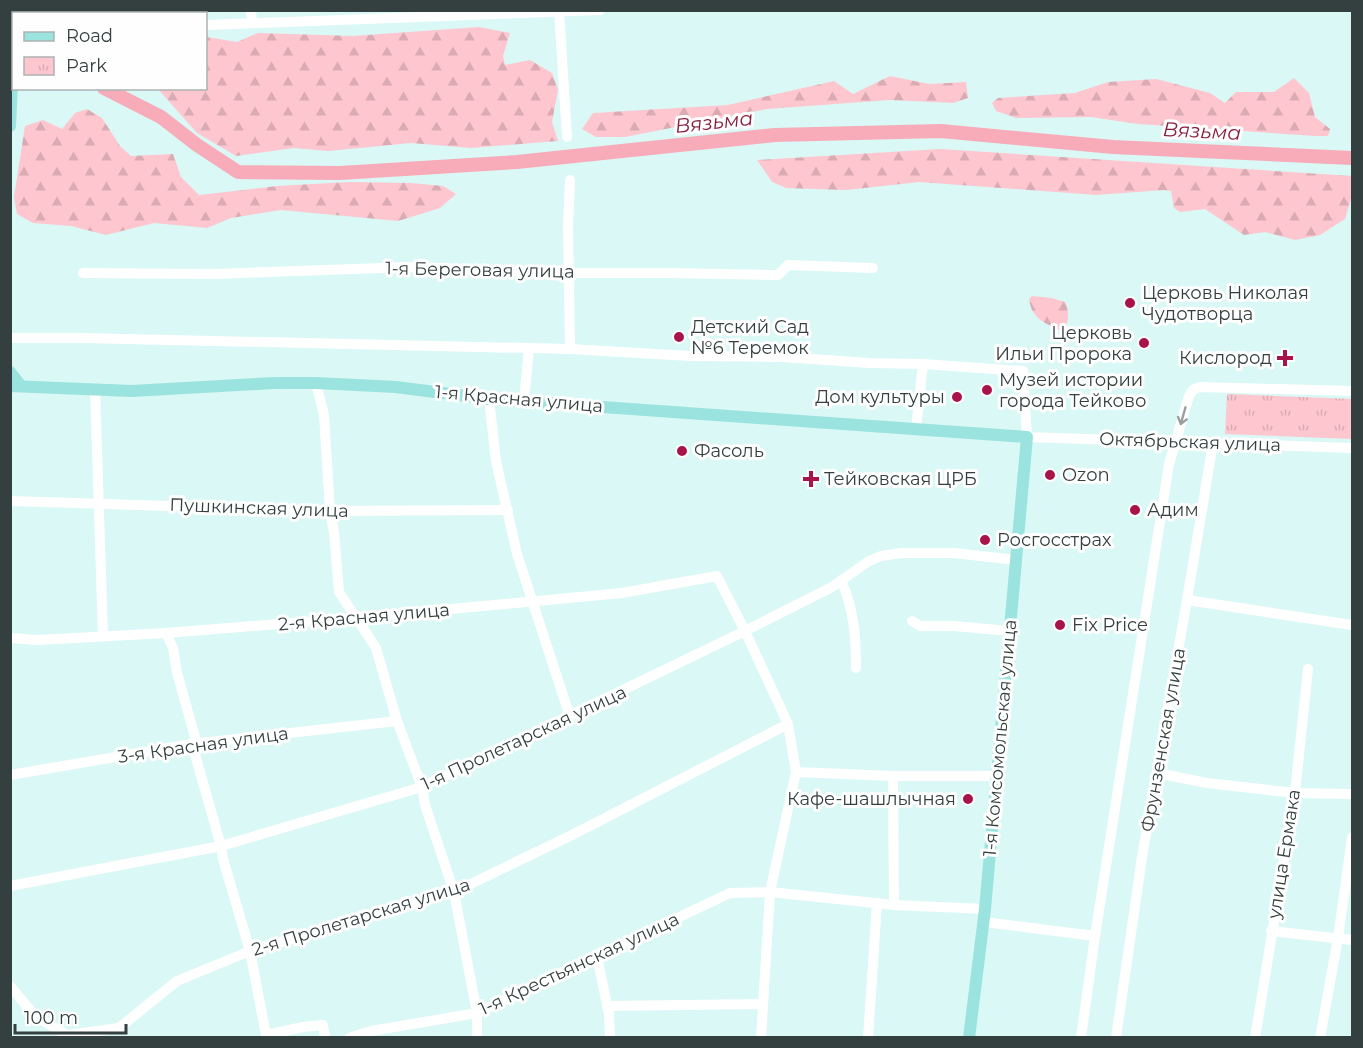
<svg xmlns="http://www.w3.org/2000/svg" width="1363" height="1048" viewBox="0 0 1363 1048" font-family="Montserrat,sans-serif">
<defs>
<pattern id="forest-firs" width="22" height="20" patternUnits="userSpaceOnUse" patternTransform="scale(1.5)"><rect width="22" height="20" fill="#fec6cf"/><path d="M5 1l3.5 6h-7zM16 11l3.5 6h-7z" fill="#daabb3"/></pattern>
<pattern id="park-tufts" width="24" height="20" patternUnits="userSpaceOnUse" patternTransform="scale(1.5)"><rect width="24" height="20" fill="#fec6cf"/><path d="M3 7l-1-3M5 7V3M7 7l1-3M15 17l-1-3M17 17v-4M19 17l1-3" fill="none" stroke="#daabb3"/></pattern>
</defs>
<rect width="100%" height="100%" fill="#daf8f5"/>
<g fill="url(#forest-firs)">
<path d="M479 27 510 33 503 56 505 65 530 60 552 73 558 90 552 122 558 141 471 148 411 143 328 151 294 148 236 156 197 133 158 89 206 88V38L207 37 237 42 258 33 353 36Z"/>
<path d="M890 76 929 84 966 82 968 98 953 103 890 100 767 109 625 137H596L582 129 593 113 728 105 834 81 853 94Z"/>
<path d="M1294 78 1309 93 1315 117 1330 129 1328 136H1315L1138 124 1091 117 1016 118 996 111 992 103 998 98 1075 93 1108 82 1156 79 1210 93 1225 103 1236 92H1274Z"/>
<path d="M87 109 102 118 120 146 131 156 173 154 181 177 199 195 277 186 349 182 411 183 443 186 456 194 440 208 398 221 281 210 231 218 207 228 154 223 106 235 71 226 33 223 17 214 14 197 25 126 43 120 62 129 75 113Z"/>
<path d="M940 149 1352 176V198L1351 199 1345 219 1320 235 1295 240 1265 232 1244 235 1205 209 1180 212 1174 208 1171 191 1164 190 1096 195 919 182 846 190 786 188 772 182 757 160Z"/>
<path d="M1032 296 1052 298 1065 302C1070 311 1068 323 1064 333 1047 323 1032 321 1029 299Z"/>
</g>
<path fill="url(#park-tufts)" d="M1227 394 1352 399V439L1225 434Z"/>
<g fill="none" stroke-linecap="round" stroke-linejoin="round">
<path stroke="#f8acb9" stroke-width="14" d="M104 88 161 117 197 145 238 172 340 173 517 162 775 135 941 131 1113 147 1352 158"/>
<g stroke="#fff" stroke-width="10">
<path d="M251 10 252 23"/>
<path d="M559 10 567 137"/>
<path d="M206 25 600 10"/>
<path d="M83 273 212 274 410 267 569 273H669L778 275 788 265 873 268"/>
<path d="M10 338H83L570 349 690 356 782 357 870 363 923 364 1023 371 1027 437 1352 448"/>
<path d="M570 349 568 225 570 180"/>
<path d="M316 383 324 415 330 511 334 532 339 592 376 648 397 721 422 787 425 805 454 892 477 1013V1038"/>
<path d="M95 389 103 636"/>
<path d="M489 399 496 461 517 554 570 717"/>
<path d="M524 401 529 348"/>
<path d="M916 429 923 364"/>
<path d="M10 501 330 511 508 510"/>
<path d="M841 580C854 610 856 636 856 668"/>
<path d="M1187 600 1352 625"/>
<path d="M912 621 920 626H954L1009 631"/>
<path d="M166 633 173 648 177 673 197 744"/>
<path d="M10 638 38 640 166 633 355 618 622 593 717 576 745 631 788 724 796 772 770 892 761 1038"/>
<path d="M192 744 221 846 223 859 250 951 266 1035 303 1027 323 1025 325 1038"/>
<path d="M796 772 893 776H997"/>
<path d="M1157 773 1207 783 1295 793 1352 794"/>
<path d="M10 775 192 744 397 721"/>
<path d="M893 776 894 905"/>
<path d="M10 886 221 846 422 787 745 631 832 587 869 561 881 556 901 553H954L1016 560"/>
<path d="M984 922 1095 936"/>
<path d="M1271 931 1352 940"/>
<path d="M597 957 609 1014 610 1038"/>
<path d="M10 986 35 1016 67 1035 119 1028 177 981 250 951 454 892 572 835 788 724"/>
<path d="M607 1006 763 1004"/>
<path d="M349 1038 371 1031 477 1013 730 893 770 892 894 905 985 909"/>
<path d="M868 1038 877 903"/>
<path d="M1081 1038 1095 936 1169 464 1189 396 1193 390 1199 387 1352 391"/>
<path d="M1116 1038 1142 857 1187 600 1213 443"/>
<path d="M1255 1038 1295 793 1308 669"/>
<path d="M1320 1038 1338 938 1352 838"/>
</g>
<g stroke="#9be3de" stroke-width="12">
<path d="M15 14V10"/>
<path d="M10 126 14 40"/>
<path d="M10 372 21 386"/>
<path d="M10 386 132 391 274 383H316L396 387 489 399 1027 437 985 909 969 1038"/>
</g>
</g>
<defs><path id="oneway-shaft" d="M-6 0H5M1.5-3L5.5 0L1.5 3" fill="none" stroke-width="1.6" stroke-linecap="round" stroke-linejoin="round" transform="scale(1.5)"/></defs>
<use stroke="#9aa09f" href="#oneway-shaft" transform="translate(1183 416) rotate(106)"/>
<g fill="#a81349" stroke="#fefefe" stroke-width="2">
<circle cx="1130" cy="303" r="6"/>
<circle cx="679" cy="337" r="6"/>
<circle cx="1144" cy="343" r="6"/>
<path d="M1282 349h6v6h6v6h-6v6h-6v-6h-6v-6h6z"/>
<circle cx="987" cy="390" r="6"/>
<circle cx="957" cy="397" r="6"/>
<circle cx="682" cy="451" r="6"/>
<circle cx="1050" cy="475" r="6"/>
<path d="M808 470h6v6h6v6h-6v6h-6v-6h-6v-6h6z"/>
<circle cx="1135" cy="510" r="6"/>
<circle cx="985" cy="540" r="6"/>
<circle cx="1060" cy="625" r="6"/>
<circle cx="968" cy="799" r="6"/>
</g>
<g text-anchor="middle" dominant-baseline="central" stroke-width="6" stroke-linejoin="round" paint-order="stroke">
<g font-size="18" fill="#34403f" stroke="#fefefe">
<text transform="translate(480 270) rotate(1)">1-я Береговая улица</text>
<text transform="translate(519 399) rotate(5)">1-я Красная улица</text>
<text transform="translate(1190 442) rotate(2)">Октябрьская улица</text>
<text transform="translate(259 508) rotate(2)">Пушкинская улица</text>
<text transform="translate(364 617) rotate(-5)">2-я Красная улица</text>
<text transform="translate(524 738) rotate(-25)">1-я Пролетарская улица</text>
<text transform="translate(1000 738) rotate(-85)">1-я Комсомольская улица</text>
<text transform="translate(1163 740) rotate(-80)">Фрунзенская улица</text>
<text transform="translate(203 745) rotate(-8)">3-я Красная улица</text>
<text transform="translate(1284 854) rotate(-81)">улица Ермака</text>
<text transform="translate(361 917) rotate(-17)">2-я Пролетарская улица</text>
<text transform="translate(579 964) rotate(-25)">1-я Крестьянская улица</text>
</g>
<g font-size="18" fill="#34403f" stroke="#fefefe" text-anchor="start">
<text x="1142" y="293">Церковь Николая<tspan x="1142" dy="21">Чудотворца</tspan></text>
<text x="691" y="327">Детский Сад<tspan x="691" dy="21">№6 Теремок</tspan></text>
<text x="1132" y="333" text-anchor="end">Церковь<tspan x="1132" dy="21">Ильи Пророка</tspan></text>
<text x="1272" y="358" text-anchor="end">Кислород</text>
<text x="999" y="380">Музей истории<tspan x="999" dy="21">города Тейково</tspan></text>
<text x="945" y="397" text-anchor="end">Дом культуры</text>
<text x="694" y="451">Фасоль</text>
<text x="1062" y="475">Ozon</text>
<text x="824" y="479">Тейковская ЦРБ</text>
<text x="1147" y="510">Адим</text>
<text x="997" y="540">Росгосстрах</text>
<text x="1072" y="625">Fix Price</text>
<text x="956" y="799" text-anchor="end">Кафе-шашлычная</text>
</g>
<g font-size="20" font-style="italic" fill="#891e3f" stroke="#fefefe">
<text transform="translate(714 122) rotate(-6)">Вязьма</text>
<text transform="translate(1202 131) rotate(3)">Вязьма</text>
</g>
</g>
<rect width="1363" height="1048" fill="none" stroke="#34403f" stroke-width="24"/>
<rect x="12" y="12" width="195" height="78" fill="#fefefe" stroke="#adb2b2" stroke-width="1.5"/>
<rect x="24" y="32" width="30" height="9" fill="#9be3de" stroke="#adb2b2" stroke-width="1.5"/>
<text x="66" y="42" font-size="18" fill="#34403f">Road</text>
<rect x="24" y="57" width="30" height="18" fill="url(#park-tufts)" stroke="#adb2b2" stroke-width="1.5"/>
<text x="66" y="72" font-size="18" fill="#34403f">Park</text>
<path d="M15 1024v9h111v-9" fill="none" stroke="#34403f" stroke-width="3"/>
<text x="24" y="1024" font-size="18" fill="#34403f" stroke="#fefefe" stroke-width="4.5" paint-order="stroke">100 m</text>
</svg>
